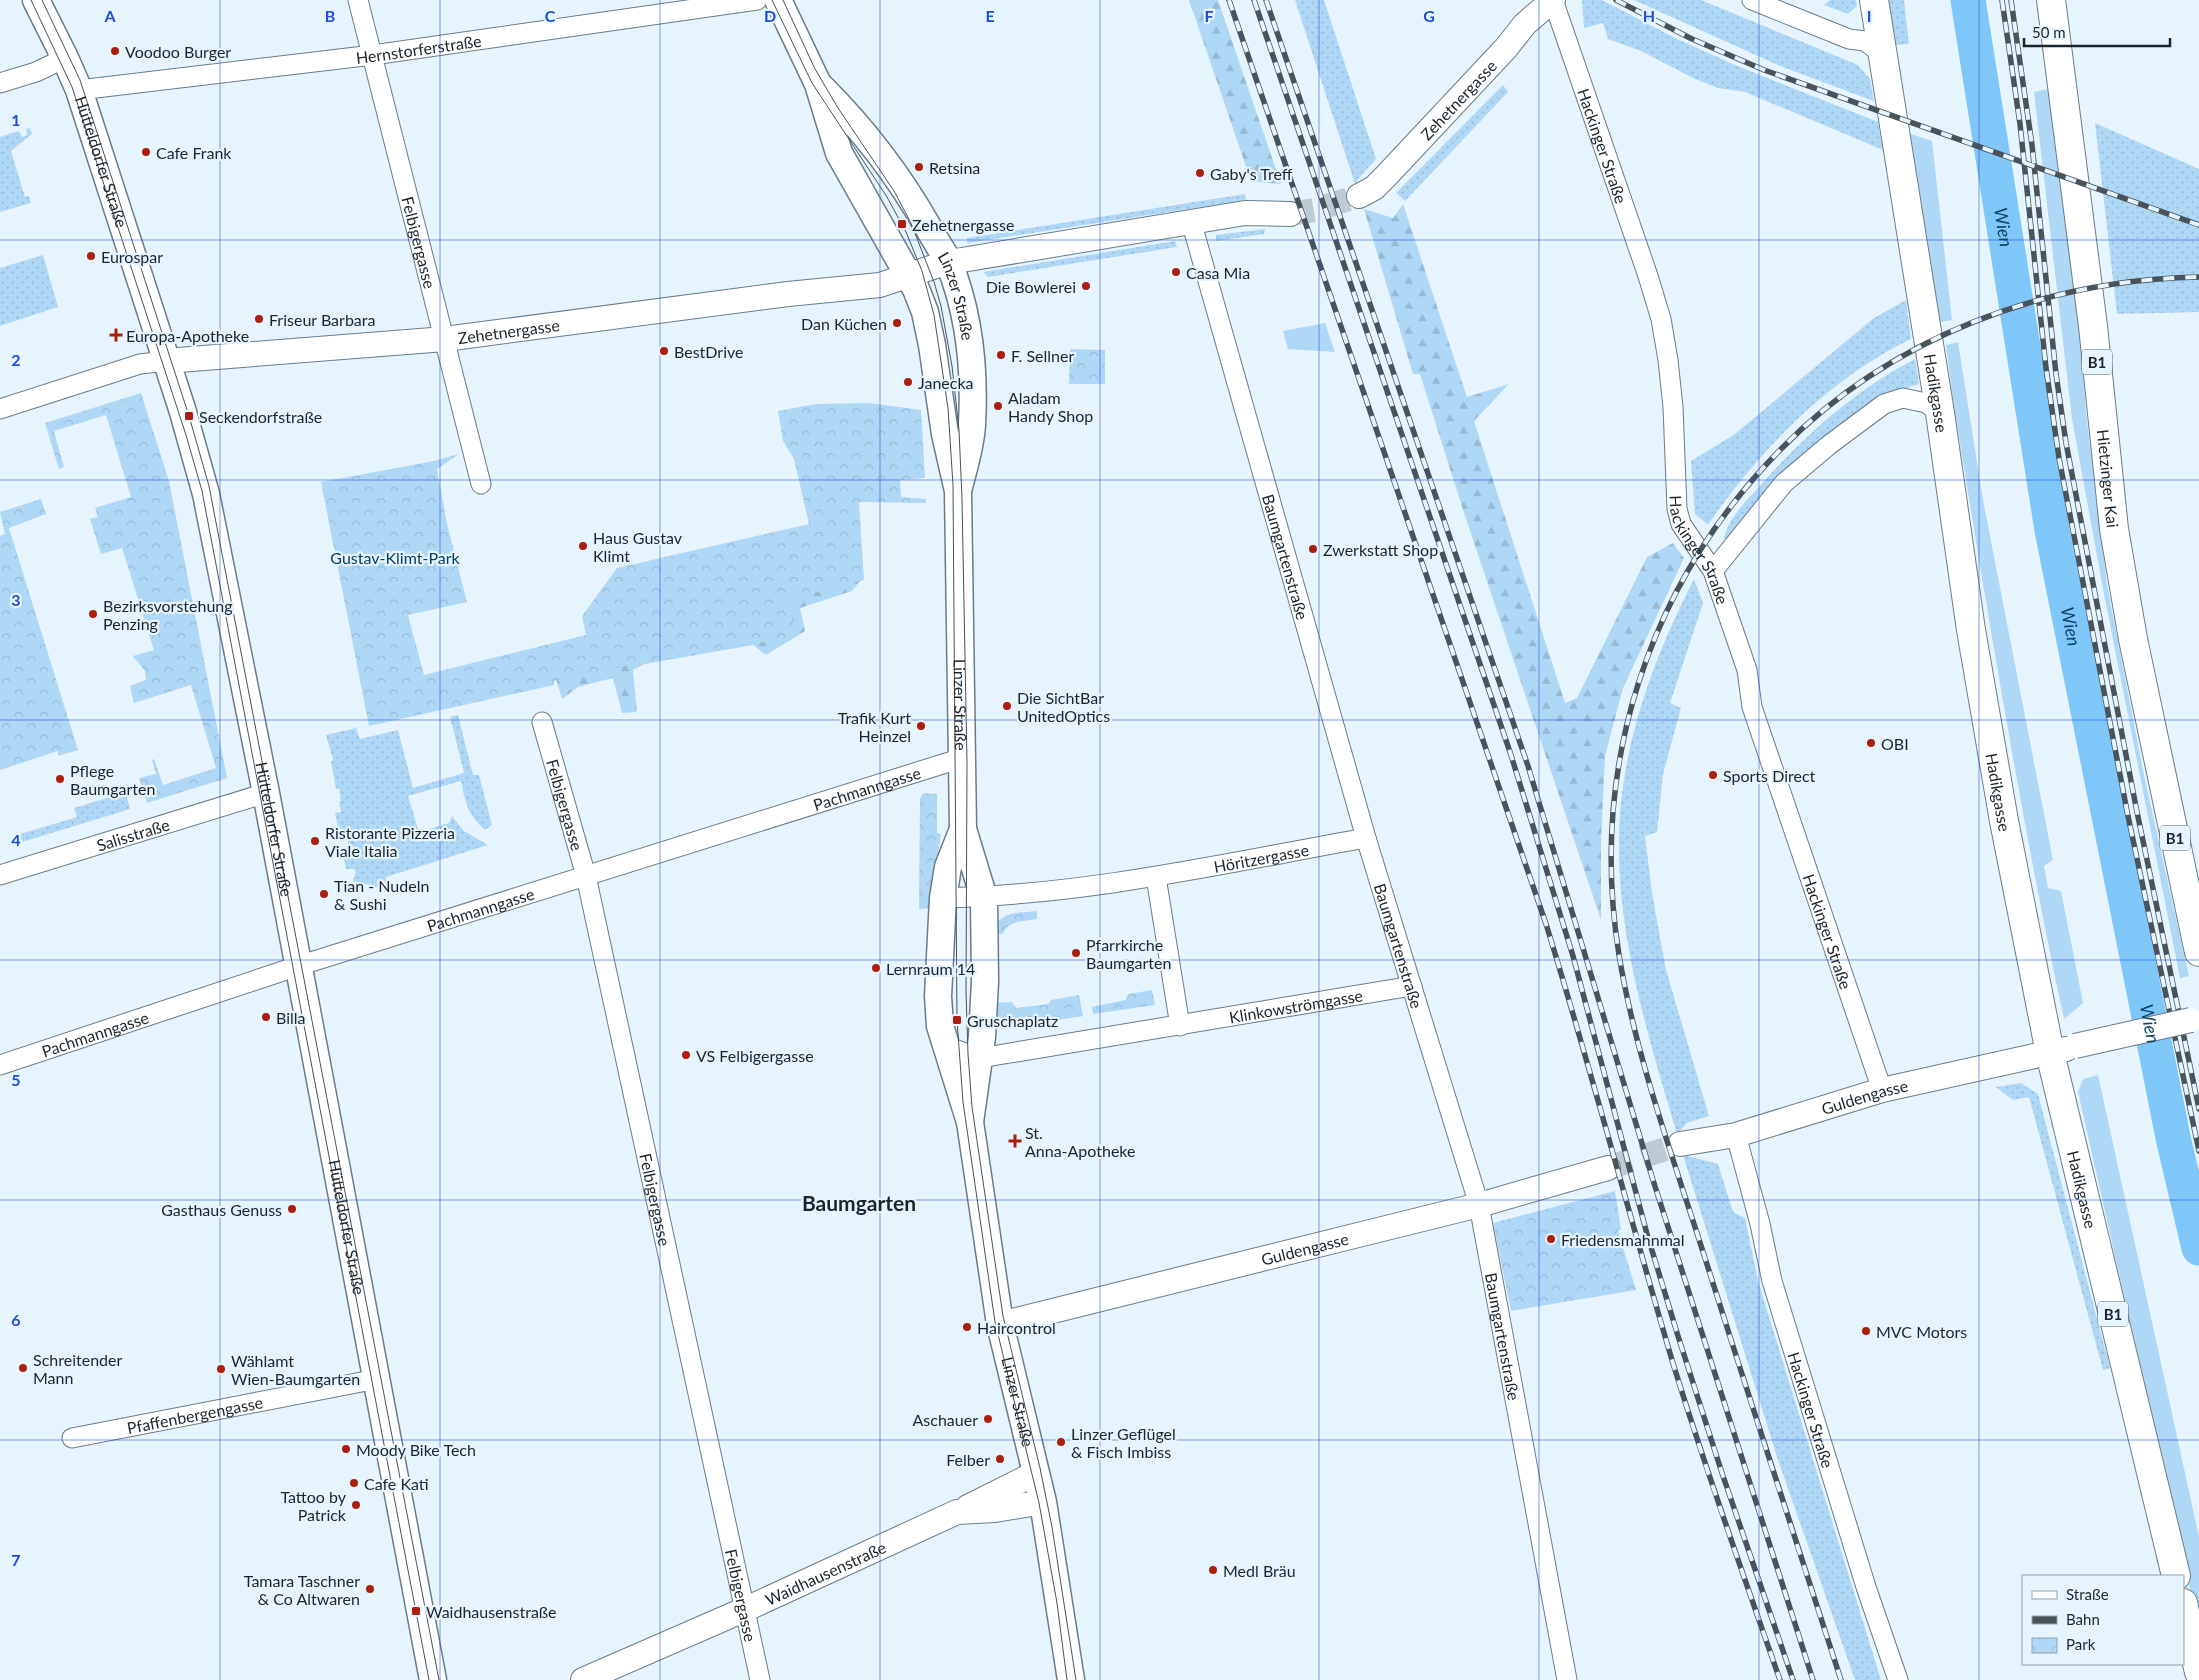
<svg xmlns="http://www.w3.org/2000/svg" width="2199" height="1680" viewBox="0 0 2199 1680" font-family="Lato,sans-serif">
<defs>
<pattern id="grass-dots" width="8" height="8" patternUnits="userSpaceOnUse" patternTransform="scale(1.25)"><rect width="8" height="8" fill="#afd8f7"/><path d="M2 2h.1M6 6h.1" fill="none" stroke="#96b9d4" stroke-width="1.8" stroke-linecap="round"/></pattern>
<pattern id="forest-firs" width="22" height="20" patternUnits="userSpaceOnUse" patternTransform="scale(1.25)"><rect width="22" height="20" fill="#afd8f7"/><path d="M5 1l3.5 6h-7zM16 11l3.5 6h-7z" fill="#96b9d4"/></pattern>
<pattern id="park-crowns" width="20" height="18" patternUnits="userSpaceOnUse" patternTransform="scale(1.25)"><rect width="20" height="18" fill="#afd8f7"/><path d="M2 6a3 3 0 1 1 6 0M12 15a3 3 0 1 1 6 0" fill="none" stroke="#96b9d4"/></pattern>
</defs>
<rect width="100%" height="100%" fill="#e6f4fe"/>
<g fill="url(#grass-dots)">
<path d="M1295 0H1324L1376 159 1357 180 1356 187Z"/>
<path d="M1582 0H1602L1675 38 1735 65 1878 122 1883 150 1745 92 1718 88 1695 79 1641 51 1608 39 1603 23 1584 28Z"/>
<path d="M1634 0H1701L1858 65 1870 79 1874 101 1780 66Z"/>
<path d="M1830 0H1856L1857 6 1848 14 1824 5Z"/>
<path d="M1889 0H1904L1909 44 1895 45Z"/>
<path d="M1503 85 1508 92 1405 201 1396 193Z"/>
<path d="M2095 123 2199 169V312L2117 314Z"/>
<path d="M30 128 32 134 11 151 25 197 29 196 31 203 0 212V137L19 131 22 137 27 135 26 129Z"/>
<path d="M1245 194 1246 200 967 243V238Z"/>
<path d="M1265 229 1264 234 1216 241V235Z"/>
<path d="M1175 241 1177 247 988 277 983 272Z"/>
<path d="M43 255 58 307 0 326V268Z"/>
<path d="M1906 300 1911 339C1829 379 1759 450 1708 525L1695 514 1691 461 1735 434 1874 318Z"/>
<path d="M1915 359 1919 384 1881 396 1729 541 1724 538C1729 517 1746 501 1760 486 1805 435 1855 390 1915 359Z"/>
<path d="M1694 579 1703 603 1670 703 1681 708 1663 774 1657 832 1645 836 1652 893 1666 970 1709 1116 1687 1123 1677 1134C1646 1030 1612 921 1620 812 1627 730 1657 651 1694 579Z"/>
<path d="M458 715 473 775H479L492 825 485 830C467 814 466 804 461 781L408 796 419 832 449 823 452 816 464 831 488 845 386 877 387 884 370 889 368 884 363 885 364 891 355 894 351 891 350 886 355 884 353 879 356 872 354 869H346L343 856 354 854 353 846H349L346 835 340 836 335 813 341 812 339 802 341 801 339 788 336 789 331 761 333 760 326 735 356 728 360 739 398 730 413 788 464 773 450 717Z"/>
<path d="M120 794 121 795 126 794 130 809 22 842 20 834 77 817 74 808Z"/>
<path d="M2021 1083 2038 1094 2110 1368 2103 1370 2029 1097 2013 1100 1996 1087Z"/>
<path d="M1683 1155 1718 1164 1733 1212 1745 1218 1758 1281 1881 1680H1855L1778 1460Z"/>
</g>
<g fill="url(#forest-firs)">
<path d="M1189 0H1218L1281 184 1251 181Z"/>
<path d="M1403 204 1467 397 1509 384 1474 421 1565 703 1577 698 1647 557 1673 543 1684 558 1623 688 1605 756 1601 842V920L1464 513 1420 374H1413L1364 209 1393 218Z"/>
<path d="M864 576 852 591 800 608 805 631 766 655 753 645 645 664 633 670 637 712 622 713 613 678 578 687 562 699 553 669 792 588Z"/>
</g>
<g fill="url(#park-crowns)">
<path d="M1070 349 1105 350V384H1069Z"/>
<path d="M141 393 169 481 227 778 147 803 139 778 156 774 152 760 154 759 163 785 216 768 191 685 134 703 130 686 146 680 145 671 133 656 154 650 122 548 101 554 90 519 98 517 95 508 131 497 106 415 54 431 64 467 59 469 45 423Z"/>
<path d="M868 403 921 410 925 478 900 480 901 497 926 499V503L859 502 864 580 788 599 796 636 630 665 554 681V685L369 726 321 482 434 461 459 454 437 469 447 524 467 602 408 615 424 675 586 635 582 616 617 568 809 524 794 459 783 441 778 411 816 404Z"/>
<path d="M41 499 46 514 9 528 78 750 58 756V751L0 770V536L5 534 0 512Z"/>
<path d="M923 793 937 794V833L941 834 936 869 935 908 919 909 920 799Z"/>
<path d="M1037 911V919C1024 921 1007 921 1003 934H995C995 911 1019 913 1037 911Z"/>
<path d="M1152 990 1155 1005 1093 1014 1092 1007 1125 1000 1129 994Z"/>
<path d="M1079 995 1083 1016 1009 1028 1002 1027 996 1022 995 1003 1012 1002 1016 1008 1049 1004 1051 1000Z"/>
<path d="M1615 1191 1621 1229 1618 1231 1636 1290 1511 1311 1493 1223Z"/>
</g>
<g fill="#afd8f7">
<path d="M2050 89 2082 303V356L2086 413 2107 585 2145 780 2189 976 2180 978 2104 594 2072 419 2034 92Z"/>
<path d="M1908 133 1932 141 1952 320 1940 322Z"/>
<path d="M1325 323 1335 352 1288 349 1283 331Z"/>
<path d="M1958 342 1983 500 2053 860 2044 866 2048 888 2061 891 2083 1003 2064 1019C2020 815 1987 608 1953 401L1946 345Z"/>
<path d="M2098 1075 2199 1537V1603L2193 1602 2078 1092 2083 1079Z"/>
</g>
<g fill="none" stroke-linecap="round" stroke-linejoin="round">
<path stroke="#7fc6f9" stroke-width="35" id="s1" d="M1968 0 2052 530 2174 1142 2199 1248"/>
<g stroke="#becbd4" stroke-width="24" stroke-dasharray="24 12" stroke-linecap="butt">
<path d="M1290 214 1314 210 1359 196"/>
<path d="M1608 1168 1680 1144"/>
</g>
<g stroke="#687c8b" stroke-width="21">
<g id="minor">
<path id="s2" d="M358 0 481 484"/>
<path id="s3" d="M1553 0 1648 276 1661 319 1668 360 1673 407 1677 509 1681 524 1713 571 1747 670 1752 707 1882 1090"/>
<path d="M1752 0 1849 39 1865 41 1882 54"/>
<path d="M0 83 36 72 65 58"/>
<path id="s4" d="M79 90 373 55 757 0"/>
<path id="s5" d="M1191 221 1366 838 1479 1205 1567 1680"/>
<path d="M0 409 140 364 166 361"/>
<path d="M1713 571 1784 483 1829 445 1884 404 1903 398 1926 403 1940 413"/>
<path id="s6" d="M542 722 586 876 760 1680"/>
<path id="s7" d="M0 875 266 793"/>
<path d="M1156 877 1180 1026"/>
<path id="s8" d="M943 898C1086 895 1226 863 1366 838"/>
<path id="s9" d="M948 1047 980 1058 1412 986"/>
<path id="s10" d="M0 1065 298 966 962 758"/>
<path id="s11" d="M1736 1135 1760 1224 1772 1281 1866 1587 1898 1680"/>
<path id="s12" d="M72 1438 377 1379"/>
</g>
</g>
<g stroke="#687c8b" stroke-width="26">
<g id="tertiary">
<path id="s13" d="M1359 196 1374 188 1387 175 1506 48 1525 24 1553 0"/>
<path id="s14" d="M166 361 445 339 788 294 880 285 948 262 962 260 1245 213 1290 214"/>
<path id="s15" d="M1680 1144 1736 1135 1882 1090 2066 1049"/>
<path id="s16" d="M1000 1324 1479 1205 1608 1168"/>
<path d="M968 1507 1036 1473"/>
<path id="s17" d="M583 1680 746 1609 957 1512 995 1510 1043 1502"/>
</g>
</g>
<g stroke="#687c8b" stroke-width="29">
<g id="secondary">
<path id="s18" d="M36 0 65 58 79 90 183 412 206 494 266 793 433 1680"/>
<path id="s19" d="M778 0 818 84 839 153 916 289 925 312 932 345 945 434 958 491 963 829 984 898 985 982 982 1037 970 1122"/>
<path id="s20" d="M822 88C865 131 898 174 928 227 934 239 943 251 949 263 969 313 975 370 972 424 971 446 964 467 959 487"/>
<path id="s21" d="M963 829 948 867 943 898 938 996 940 1026 970 1122 1000 1324 1043 1502 1071 1680"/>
</g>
</g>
<g stroke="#687c8b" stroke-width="30">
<g id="primary">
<path id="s22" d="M1874 0 1940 413 1971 630 2004 821 2050 1053 2176 1576"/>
<path id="s23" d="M2051 0 2093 326 2114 529 2133 639 2199 952"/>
<path d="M2183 1603 2199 1672"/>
</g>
</g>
<use href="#minor" stroke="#fff" stroke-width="19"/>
<use href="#tertiary" stroke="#fff" stroke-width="24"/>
<use href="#secondary" stroke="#fff" stroke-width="26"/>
<use href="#primary" stroke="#fff" stroke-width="28"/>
<g stroke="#49535a" stroke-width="1">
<path d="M31 0 72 87 186 435 202 491 429 1680"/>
<path id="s24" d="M42 0 80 80 189 416 209 486 439 1680"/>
<path d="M772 0 812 83 887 197 906 232 922 271 934 315 948 408 953 485 957 1020 963 1102 995 1322 1039 1503 1057 1603 1067 1680"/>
<path d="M783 0 815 69 838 108 894 191 911 223 934 282 941 306 952 366 959 430 962 499 967 763 966 992 968 1054 972 1107 1003 1316 1040 1468 1052 1527 1076 1680"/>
</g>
<g stroke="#49535a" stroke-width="5.5">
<g id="rail">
<path d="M1229 0 1546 924C1591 1069 1629 1215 1672 1360 1705 1468 1743 1574 1780 1680"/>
<path d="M1254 0 1511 755 1573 956 1647 1234 1678 1336 1722 1473 1793 1680"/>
<path d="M1266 0 1528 766 1653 1180 1813 1680"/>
<path d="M1616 0 1692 39 1764 70 2199 225"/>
<path d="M2002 0 2020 124 2046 368 2059 458 2128 816 2199 1151"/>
<path d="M2011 0 2032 145 2056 374 2066 443 2137 812 2199 1109"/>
<path d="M1841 1680C1795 1539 1749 1397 1704 1255 1673 1157 1636 1058 1619 955 1589 768 1647 585 1781 449 1891 337 2044 280 2199 277"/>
</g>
</g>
<use href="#rail" stroke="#e6f4fe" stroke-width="4" stroke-dasharray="11" stroke-linecap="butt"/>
<g stroke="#687c8b" stroke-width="26" stroke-linecap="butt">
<path id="tertiary-bridge" d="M2075 1046 2191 1020"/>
</g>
<use href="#tertiary-bridge" stroke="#fff" stroke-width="24"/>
</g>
<path fill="none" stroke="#1d4ed8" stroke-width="1" stroke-opacity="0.55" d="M220 0V1680M440 0V1680M660 0V1680M880 0V1680M1100 0V1680M1319 0V1680M1539 0V1680M1759 0V1680M1979 0V1680M0 240H2199M0 480H2199M0 720H2199M0 960H2199M0 1200H2199M0 1440H2199"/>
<g fill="#ad1e0e" stroke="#e6f4fe" stroke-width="2">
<circle cx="115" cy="51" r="5"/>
<circle cx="146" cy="152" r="5"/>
<circle cx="919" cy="167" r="5"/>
<circle cx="1200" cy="173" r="5"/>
<rect x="897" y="219" width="10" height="10" rx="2.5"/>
<circle cx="91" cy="256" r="5"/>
<circle cx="1176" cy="272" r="5"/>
<circle cx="1086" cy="286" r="5"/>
<circle cx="259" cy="319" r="5"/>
<circle cx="897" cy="323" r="5"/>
<path d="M113.5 327.5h5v5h5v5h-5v5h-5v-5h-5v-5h5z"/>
<circle cx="664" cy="351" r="5"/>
<circle cx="1001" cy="355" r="5"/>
<circle cx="908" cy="382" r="5"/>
<circle cx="998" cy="406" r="5"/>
<rect x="184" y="411" width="10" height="10" rx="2.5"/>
<circle cx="583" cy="546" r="5"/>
<circle cx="1313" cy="549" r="5"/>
<circle cx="93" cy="614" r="5"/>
<circle cx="1007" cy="706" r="5"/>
<circle cx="921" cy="726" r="5"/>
<circle cx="1871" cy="743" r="5"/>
<circle cx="1713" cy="775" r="5"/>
<circle cx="60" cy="779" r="5"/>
<circle cx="315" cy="841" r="5"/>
<circle cx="324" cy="894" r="5"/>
<circle cx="1076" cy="953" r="5"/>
<circle cx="876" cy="968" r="5"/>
<circle cx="266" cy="1017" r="5"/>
<rect x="952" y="1015" width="10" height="10" rx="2.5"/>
<circle cx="686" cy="1055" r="5"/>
<path d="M1012.5 1133.5h5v5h5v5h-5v5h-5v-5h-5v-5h5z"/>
<circle cx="292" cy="1209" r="5"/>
<circle cx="1551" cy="1239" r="5"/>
<circle cx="967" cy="1327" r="5"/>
<circle cx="1866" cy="1331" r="5"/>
<circle cx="23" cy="1368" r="5"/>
<circle cx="221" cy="1369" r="5"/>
<circle cx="988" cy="1419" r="5"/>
<circle cx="1061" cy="1442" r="5"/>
<circle cx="346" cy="1449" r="5"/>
<circle cx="1000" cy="1459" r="5"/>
<circle cx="354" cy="1483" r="5"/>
<circle cx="356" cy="1505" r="5"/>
<circle cx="1213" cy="1570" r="5"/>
<circle cx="370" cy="1589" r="5"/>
<rect x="411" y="1606" width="10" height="10" rx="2.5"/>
</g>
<g text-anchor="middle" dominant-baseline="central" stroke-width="4.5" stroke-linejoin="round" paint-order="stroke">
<g fill="#e6f4fe" stroke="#59636a" stroke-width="1">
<rect x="2082" y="349.5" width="30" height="25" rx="4"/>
<rect x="2160" y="825.5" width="30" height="25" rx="4"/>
<rect x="2098" y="1301.5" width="30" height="25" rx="4"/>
</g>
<g font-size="15" font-weight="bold" fill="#1c252b">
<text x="2097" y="362">B1</text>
<text x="2175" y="838">B1</text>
<text x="2113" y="1314">B1</text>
</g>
<g font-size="16" fill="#1c252b" stroke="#e6f4fe">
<text stroke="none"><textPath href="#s4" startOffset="342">Hernstorferstraße</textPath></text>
<text stroke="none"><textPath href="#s13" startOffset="139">Zehetnergasse</textPath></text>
<text stroke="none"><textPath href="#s3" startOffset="154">Hackinger Straße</textPath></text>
<text stroke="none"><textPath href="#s18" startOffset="175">Hütteldorfer Straße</textPath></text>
<text stroke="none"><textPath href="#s2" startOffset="250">Felbigergasse</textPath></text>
<text stroke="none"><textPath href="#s20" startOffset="251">Linzer Straße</textPath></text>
<text stroke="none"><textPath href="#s14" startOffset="344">Zehetnergasse</textPath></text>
<text stroke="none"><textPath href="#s22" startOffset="398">Hadikgasse</textPath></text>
<text stroke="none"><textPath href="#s23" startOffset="482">Hietzinger Kai</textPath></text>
<text stroke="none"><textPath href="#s3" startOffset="574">Hackinger Straße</textPath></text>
<text stroke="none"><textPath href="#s5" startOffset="349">Baumgartenstraße</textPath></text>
<text stroke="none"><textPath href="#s19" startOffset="742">Linzer Straße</textPath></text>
<text stroke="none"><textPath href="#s10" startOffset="910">Pachmanngasse</textPath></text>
<text stroke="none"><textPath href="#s22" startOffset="802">Hadikgasse</textPath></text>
<text stroke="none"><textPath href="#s6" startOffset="86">Felbigergasse</textPath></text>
<text stroke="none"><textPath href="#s24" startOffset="864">Hütteldorfer Straße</textPath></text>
<text stroke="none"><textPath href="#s7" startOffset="139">Salisstraße</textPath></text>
<text stroke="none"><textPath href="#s8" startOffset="321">Höritzergasse</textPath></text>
<text stroke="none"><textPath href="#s10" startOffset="505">Pachmanngasse</textPath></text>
<text stroke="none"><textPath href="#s3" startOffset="979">Hackinger Straße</textPath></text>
<text stroke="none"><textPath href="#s5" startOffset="754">Baumgartenstraße</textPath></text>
<text stroke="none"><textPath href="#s9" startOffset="354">Klinkowströmgasse</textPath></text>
<text stroke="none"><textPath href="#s10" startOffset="100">Pachmanngasse</textPath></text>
<text stroke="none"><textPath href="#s15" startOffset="191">Guldengasse</textPath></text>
<text stroke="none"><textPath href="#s22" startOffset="1208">Hadikgasse</textPath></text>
<text stroke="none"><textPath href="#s6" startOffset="491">Felbigergasse</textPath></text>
<text stroke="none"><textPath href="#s18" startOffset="1270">Hütteldorfer Straße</textPath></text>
<text stroke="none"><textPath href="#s16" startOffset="314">Guldengasse</textPath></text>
<text stroke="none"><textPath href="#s5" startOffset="1159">Baumgartenstraße</textPath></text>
<text stroke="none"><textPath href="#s21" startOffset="585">Linzer Straße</textPath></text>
<text stroke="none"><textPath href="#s11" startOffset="285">Hackinger Straße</textPath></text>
<text stroke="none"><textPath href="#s12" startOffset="125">Pfaffenbergengasse</textPath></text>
<text stroke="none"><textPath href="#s17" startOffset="265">Waidhausenstraße</textPath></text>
<text stroke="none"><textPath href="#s6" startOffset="896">Felbigergasse</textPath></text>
</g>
<g font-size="16" fill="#1c252b" stroke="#e6f4fe" text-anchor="start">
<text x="125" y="51">Voodoo Burger</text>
<text x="156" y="152">Cafe Frank</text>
<text x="929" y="167">Retsina</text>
<text x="1210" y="173">Gaby's Treff</text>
<text x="912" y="224">Zehetnergasse</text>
<text x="101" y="256">Eurospar</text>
<text x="1186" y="272">Casa Mia</text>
<text x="1076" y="286" text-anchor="end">Die Bowlerei</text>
<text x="269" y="319">Friseur Barbara</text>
<text x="887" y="323" text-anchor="end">Dan Küchen</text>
<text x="126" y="335">Europa-Apotheke</text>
<text x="674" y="351">BestDrive</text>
<text x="1011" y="355">F. Sellner</text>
<text x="918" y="382">Janecka</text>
<text x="1008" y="397">Aladam<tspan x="1008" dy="18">Handy Shop</tspan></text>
<text x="199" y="416">Seckendorfstraße</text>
<text x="593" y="537">Haus Gustav<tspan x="593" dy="18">Klimt</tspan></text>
<text x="1323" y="549">Zwerkstatt Shop</text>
<text x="103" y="605">Bezirksvorstehung<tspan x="103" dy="18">Penzing</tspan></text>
<text x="1017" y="697">Die SichtBar<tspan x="1017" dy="18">UnitedOptics</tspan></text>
<text x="911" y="717" text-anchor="end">Trafik Kurt<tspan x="911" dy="18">Heinzel</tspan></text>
<text x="1881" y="743">OBI</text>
<text x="70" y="770">Pflege<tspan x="70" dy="18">Baumgarten</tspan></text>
<text x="1723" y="775">Sports Direct</text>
<text x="325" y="832">Ristorante Pizzeria<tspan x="325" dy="18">Viale Italia</tspan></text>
<text x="334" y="885">Tian - Nudeln<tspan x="334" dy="18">&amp; Sushi</tspan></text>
<text x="1086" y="944">Pfarrkirche<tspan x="1086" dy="18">Baumgarten</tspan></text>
<text x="886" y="968">Lernraum 14</text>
<text x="276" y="1017">Billa</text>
<text x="967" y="1020">Gruschaplatz</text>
<text x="696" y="1055">VS Felbigergasse</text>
<text x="1025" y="1132">St.<tspan x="1025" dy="18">Anna-Apotheke</tspan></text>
<text x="282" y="1209" text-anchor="end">Gasthaus Genuss</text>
<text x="1561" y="1239">Friedensmahnmal</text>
<text x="977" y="1327">Haircontrol</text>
<text x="1876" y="1331">MVC Motors</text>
<text x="33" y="1359">Schreitender<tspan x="33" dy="18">Mann</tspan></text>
<text x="231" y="1360">Wählamt<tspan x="231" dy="18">Wien-Baumgarten</tspan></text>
<text x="978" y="1419" text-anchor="end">Aschauer</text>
<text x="1071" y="1433">Linzer Geflügel<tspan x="1071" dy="18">&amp; Fisch Imbiss</tspan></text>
<text x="356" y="1449">Moody Bike Tech</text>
<text x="990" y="1459" text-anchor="end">Felber</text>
<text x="364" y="1483">Cafe Kati</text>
<text x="346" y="1496" text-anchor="end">Tattoo by<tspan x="346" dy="18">Patrick</tspan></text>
<text x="1223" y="1570">Medl Bräu</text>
<text x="360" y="1580" text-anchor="end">Tamara Taschner<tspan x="360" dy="18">&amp; Co Altwaren</tspan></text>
<text x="426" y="1611">Waidhausenstraße</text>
</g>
<g font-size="16" fill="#074162" stroke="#e6f4fe">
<text x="395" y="557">Gustav-Klimt-Park</text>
</g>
<g font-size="18" font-style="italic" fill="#0b4465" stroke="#e6f4fe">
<text stroke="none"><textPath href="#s1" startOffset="230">Wien</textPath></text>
<text stroke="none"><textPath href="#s1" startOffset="635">Wien</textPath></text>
<text stroke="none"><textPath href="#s1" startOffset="1040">Wien</textPath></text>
</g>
<g font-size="21" font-weight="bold" fill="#1c252b" stroke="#e6f4fe">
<text x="859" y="1202">Baumgarten</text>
</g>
</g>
<g font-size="16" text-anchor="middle" font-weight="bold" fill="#1d4ed8" stroke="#e6f4fe" stroke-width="4.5" stroke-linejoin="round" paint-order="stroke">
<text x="110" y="22">A</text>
<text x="330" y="22">B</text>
<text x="550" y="22">C</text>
<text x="770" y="22">D</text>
<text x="990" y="22">E</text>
<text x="1209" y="22">F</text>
<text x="1429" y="22">G</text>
<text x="1649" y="22">H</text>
<text x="1869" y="22">I</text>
<text x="16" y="126">1</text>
<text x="16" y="366">2</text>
<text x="16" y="606">3</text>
<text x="16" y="846">4</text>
<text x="16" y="1086">5</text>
<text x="16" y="1326">6</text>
<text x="16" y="1566">7</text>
</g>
<rect x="2022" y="1575" width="162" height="90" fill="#e6f4fe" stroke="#95a1aa"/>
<rect x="2032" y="1591" width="25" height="8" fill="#ffffff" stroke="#95a1aa"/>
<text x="2066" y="1600" font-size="15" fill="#1c252b">Straße</text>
<rect x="2032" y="1616" width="25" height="8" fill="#49535a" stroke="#95a1aa"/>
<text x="2066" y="1625" font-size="15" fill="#1c252b">Bahn</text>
<rect x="2032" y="1638" width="25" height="15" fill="url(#park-crowns)" stroke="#95a1aa"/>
<text x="2066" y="1650" font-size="15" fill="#1c252b">Park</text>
<path d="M2024 38v8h146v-8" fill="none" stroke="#1c252b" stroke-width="2.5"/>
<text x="2032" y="38" font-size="15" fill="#1c252b" stroke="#e6f4fe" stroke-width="4" paint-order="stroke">50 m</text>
</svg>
